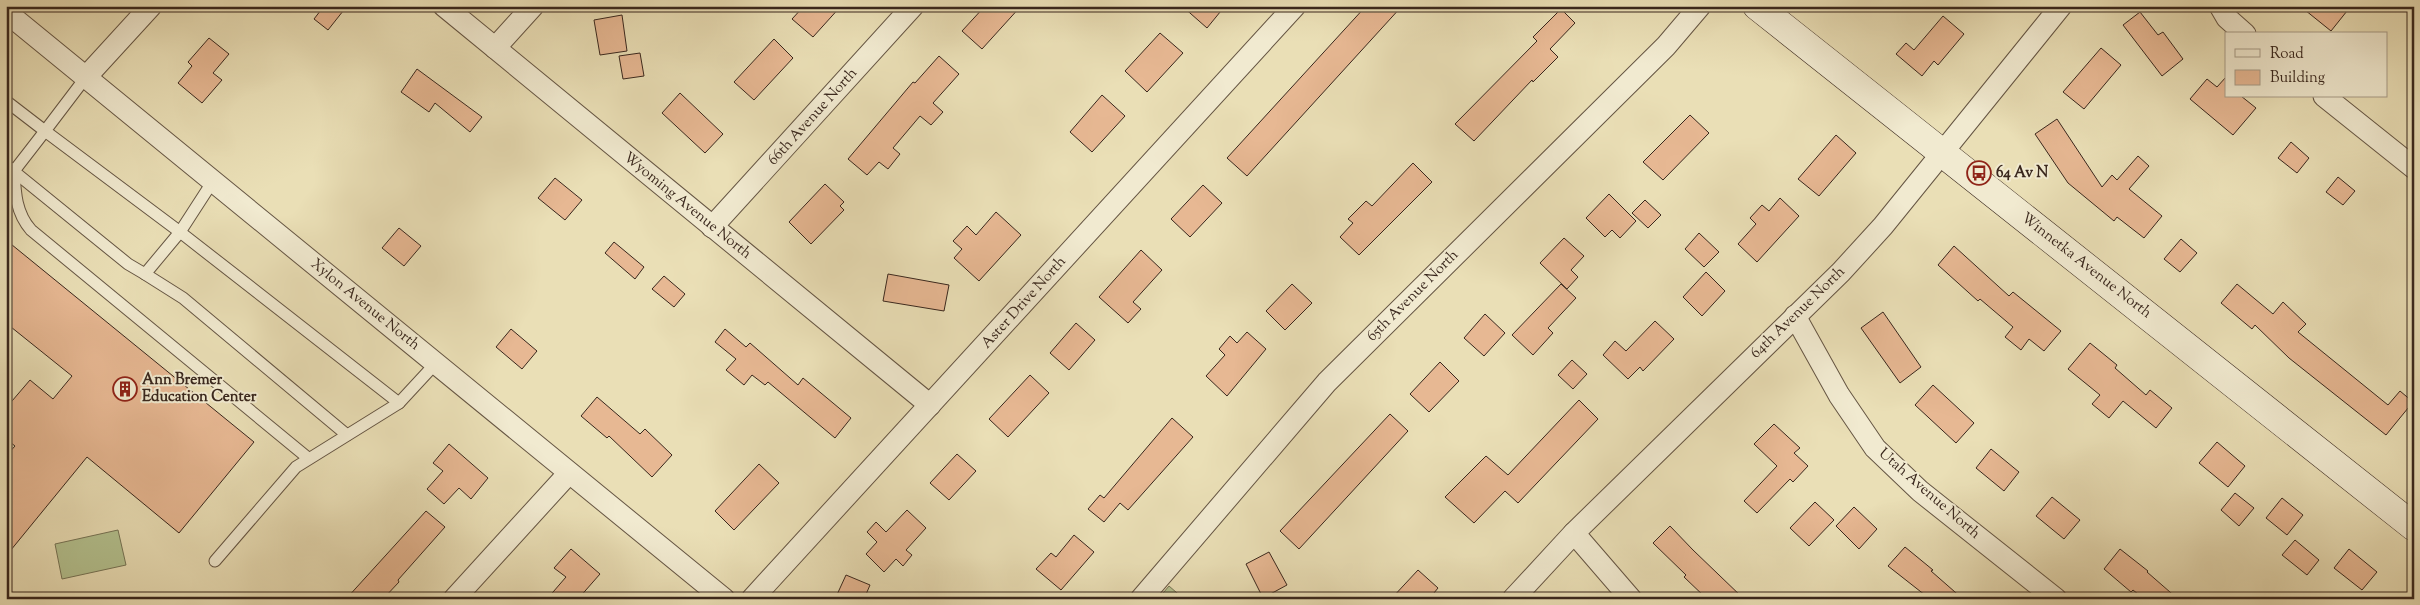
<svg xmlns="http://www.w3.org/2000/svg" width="2420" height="605" viewBox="0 0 2420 605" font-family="'Sorts Mill Goudy',serif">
<rect width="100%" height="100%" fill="#eadfb6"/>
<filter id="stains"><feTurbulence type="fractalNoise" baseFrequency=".004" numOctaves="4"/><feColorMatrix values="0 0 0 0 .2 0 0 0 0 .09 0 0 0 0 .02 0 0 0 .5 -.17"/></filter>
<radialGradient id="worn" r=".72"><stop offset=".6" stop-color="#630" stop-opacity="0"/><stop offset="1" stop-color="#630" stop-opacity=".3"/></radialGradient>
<g fill="#b4c290" stroke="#767456">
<path d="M118 530 126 565 62 579 55 544Z"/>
<path d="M1169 586 1184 599H1158Z"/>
</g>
<g fill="#e7b893" stroke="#39271d">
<path d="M324 6H347L328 30 314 19Z"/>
<path d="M804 6H841L813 37 792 19Z"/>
<path d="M985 6H1021L982 49 962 31Z"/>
<path d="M1182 6H1225L1207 28Z"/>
<path d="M1366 6H1402L1247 176 1227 158Z"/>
<path d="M2300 6H2351L2331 31Z"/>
<path d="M1561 9 1575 23 1550 49 1558 57 1533 82 1532 80 1474 141 1455 124 1537 41 1533 37Z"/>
<path d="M2140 12 2158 35 2163 32 2183 59 2162 76 2123 25Z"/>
<path d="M622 15 627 51 600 55 594 20Z"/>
<path d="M1943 16 1964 34 1938 65 1934 61 1922 76 1896 54 1906 43 1914 50Z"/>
<path d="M1160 33 1183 53 1147 92 1125 71Z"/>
<path d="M209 38 229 54 213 73 222 80 202 103 178 83 192 66 188 62Z"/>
<path d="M774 39 793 58 754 100 734 82Z"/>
<path d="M2101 48 2121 65 2084 109 2063 92Z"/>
<path d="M640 53 644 76 623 79 619 56Z"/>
<path d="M939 56 959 74 933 103 943 112 931 125 920 116 893 148 900 154 888 169 879 162 867 175 848 159 913 82 915 83Z"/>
<path d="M417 69 482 117 470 132 435 103 429 112 401 92Z"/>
<path d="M2226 77V96H2241L2256 108 2233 135 2190 99 2207 79 2217 87Z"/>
<path d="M680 93 723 134 705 153 662 113Z"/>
<path d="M1102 95 1125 116 1092 152 1070 132Z"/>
<path d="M1690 115 1709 133 1663 180 1643 162Z"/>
<path d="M2057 119 2102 187 2112 175 2117 180 2138 156 2149 166 2129 189 2162 216 2144 238 2117 217 2114 221 2068 183 2035 134Z"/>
<path d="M1836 135 1856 153 1819 196 1798 179Z"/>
<path d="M2291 142 2309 158 2297 173 2278 158Z"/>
<path d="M1413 163 1432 182 1359 255 1340 237 1353 223 1348 219 1366 201 1372 206Z"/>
<path d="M2338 177 2355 191 2343 205 2326 192Z"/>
<path d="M555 178 582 200 565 220 538 198Z"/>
<path d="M825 184 844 202 840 206 844 210 811 244 789 222Z"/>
<path d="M1203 185 1222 203 1190 237 1171 219Z"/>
<path d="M1609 194 1636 221 1620 238 1612 230 1605 237 1586 218Z"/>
<path d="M1780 198 1799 216 1757 262 1738 244 1756 224 1750 218 1762 205 1769 211Z"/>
<path d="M1645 200 1661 215 1648 228 1632 213Z"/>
<path d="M996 212 1021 235 979 281 954 258 962 249 953 241 967 226 976 235Z"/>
<path d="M399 228 421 246 404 266 382 248Z"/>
<path d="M1699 233 1719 252 1704 267 1685 249Z"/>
<path d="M1564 238 1584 256 1571 270 1578 277 1567 289 1540 263Z"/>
<path d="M2181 239 2197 253 2180 272 2164 259Z"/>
<path d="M6 240 254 442 179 533 87 457 6 556V456L15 446 6 439V408L30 380 53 399 72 376 6 323Z"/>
<path d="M614 242 644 267 635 279 605 253Z"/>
<path d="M1954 246 2009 296 2013 292 2061 331 2044 351 2029 339 2021 350 2005 337 2013 327 1980 299 1978 301 1938 265Z"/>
<path d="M1141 250 1162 270 1133 302 1141 309 1128 323 1099 297Z"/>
<path d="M1706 272 1725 291 1702 316 1683 297Z"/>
<path d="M888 274 949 285 944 311 883 301Z"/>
<path d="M664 276 685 294 674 307 652 289Z"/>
<path d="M1292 284 1312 303 1285 330 1266 311Z"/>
<path d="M1561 284 1576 298 1548 328 1553 333 1533 355 1512 335Z"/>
<path d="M2237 284 2273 314 2283 302 2306 324 2298 332 2388 405 2400 391 2413 402 2386 435 2289 358 2255 325 2252 329 2221 303Z"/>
<path d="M1883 312 1921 367 1900 383 1861 328Z"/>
<path d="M1485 314 1505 333 1484 356 1464 338Z"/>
<path d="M1655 321 1674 339 1643 371 1640 367 1628 379 1603 355 1615 341 1626 351Z"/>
<path d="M1076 323 1095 340 1069 370 1050 353Z"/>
<path d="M511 329 537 351 522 369 496 347Z"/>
<path d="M725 329 746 347 750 343 798 385 803 378 851 418 835 438 768 382 765 385 752 375 744 385 726 370 736 359 715 342Z"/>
<path d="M1247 332 1266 349 1227 396 1206 376 1225 355 1219 349 1230 336 1237 343Z"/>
<path d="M2090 343 2117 365 2115 368 2146 395 2150 390 2172 408 2156 428 2123 401 2109 418 2092 404 2100 395 2068 369Z"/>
<path d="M1572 360 1587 374 1573 389 1558 375Z"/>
<path d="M1440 362 1459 381 1429 412 1410 394Z"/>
<path d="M1030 375 1049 393 1008 437 989 419Z"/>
<path d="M1933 385 1974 423 1956 443 1915 405Z"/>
<path d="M597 397 640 434 645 429 672 455 652 477 609 436 607 438 581 416Z"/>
<path d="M1579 400 1598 419 1518 503 1505 491 1474 523 1445 497 1486 456 1508 475Z"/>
<path d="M1390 414 1408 431 1299 549 1280 531Z"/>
<path d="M1172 418 1193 437 1128 510 1120 503 1104 522 1088 509 1100 495 1104 498Z"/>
<path d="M1774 424 1800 448 1794 453 1808 466 1793 482 1790 479 1757 513 1744 501 1777 466 1754 444Z"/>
<path d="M2217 442 2245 466 2228 487 2199 463Z"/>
<path d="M449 444 488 478 471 499 459 488 444 504 427 489 443 471 433 463Z"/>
<path d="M1991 449 2019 472 2004 491 1976 468Z"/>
<path d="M957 454 976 471 949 500 930 483Z"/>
<path d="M759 464 779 483 734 530 715 511Z"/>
<path d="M2235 493 2254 508 2239 526 2221 510Z"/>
<path d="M2052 497 2080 520 2064 539 2036 516Z"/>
<path d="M2282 498 2303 515 2287 535 2266 518Z"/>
<path d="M1815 502 1834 520 1809 546 1790 528Z"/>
<path d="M1854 507 1877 529 1859 549 1836 526Z"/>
<path d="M907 510 926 528 906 550 912 555 903 566 896 559 884 572 866 554 877 542 867 532 876 522 886 532Z"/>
<path d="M426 511 445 527 398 580 399 582 383 599H346Z"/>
<path d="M1670 526 1693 550 1744 599H1707L1684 577 1686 575 1653 543Z"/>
<path d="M1074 535 1094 552 1061 590 1036 569 1051 553 1056 557Z"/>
<path d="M2295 540 2319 560 2307 575 2282 555Z"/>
<path d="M1905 547 1933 570 1931 571 1963 599H1930L1888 566Z"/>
<path d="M571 549 600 574 578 599H547L566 577 554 568Z"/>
<path d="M2120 549 2148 571 2147 572 2178 599H2144L2133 590 2131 592 2104 569Z"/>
<path d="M2349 549 2377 572 2362 590 2334 568Z"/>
<path d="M1269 552 1287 585 1263 598 1246 564Z"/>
<path d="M1418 570 1438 588 1429 599H1391Z"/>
<path d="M846 575 870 585 864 599H835Z"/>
</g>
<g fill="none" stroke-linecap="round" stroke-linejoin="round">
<g stroke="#655543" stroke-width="13">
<g id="lane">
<path d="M6 101 45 131 14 171C15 193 16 213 31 230L308 458"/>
<path d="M6 165 128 264 145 274 180 232 45 131 86 77"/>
<path d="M213 181 180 232 399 403 436 363"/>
<path d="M145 274 183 298 347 435"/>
<path d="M215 561 296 467 399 403"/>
</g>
</g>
<g stroke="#655543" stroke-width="23">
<g id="street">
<path d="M444 6 930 405"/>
<path d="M2220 6 2227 18 2245 34"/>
<path d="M6 12 724 599"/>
<path d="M495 48 533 6"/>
<path d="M86 77 151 6"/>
<path d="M2324 96 2414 168"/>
<path d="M712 227 913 6"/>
<path d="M1795 316 1839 395 1875 448 1920 491 2056 599"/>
<path d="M1574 533 1631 599"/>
<path d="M454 599 569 473"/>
<path d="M752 599 1295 6"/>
<path d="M1141 599 1327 382 1666 46 1700 6"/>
<path d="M1513 599 1574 533 1841 272 1883 226 2061 6"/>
</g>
</g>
<g stroke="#39271d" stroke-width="29">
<path id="secondary" d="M1757 6 2414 527"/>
</g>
<use href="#lane" stroke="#f1ead0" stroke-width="11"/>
<use href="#street" stroke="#f1ead0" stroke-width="21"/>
<use href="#secondary" stroke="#f1ead0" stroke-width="28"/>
</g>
<defs>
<g id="bus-ring" transform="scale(1.25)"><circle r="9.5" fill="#f1ead0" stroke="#8f2418" stroke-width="1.5"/><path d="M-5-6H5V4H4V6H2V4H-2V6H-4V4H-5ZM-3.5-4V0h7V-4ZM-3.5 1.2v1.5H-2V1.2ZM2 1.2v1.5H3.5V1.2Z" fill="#8f2418"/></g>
<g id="building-ring" transform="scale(1.25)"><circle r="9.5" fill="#f1ead0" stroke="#8f2418" stroke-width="1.5"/><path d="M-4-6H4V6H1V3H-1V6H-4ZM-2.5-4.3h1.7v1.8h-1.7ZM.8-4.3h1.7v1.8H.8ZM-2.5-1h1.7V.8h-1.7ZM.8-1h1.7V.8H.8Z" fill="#8f2418"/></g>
</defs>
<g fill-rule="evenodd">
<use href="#bus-ring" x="1979" y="173"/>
<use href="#building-ring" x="125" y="389"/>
</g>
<g text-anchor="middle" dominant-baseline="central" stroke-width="4" stroke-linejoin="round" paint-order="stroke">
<g font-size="15" fill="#39271d" stroke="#f1ead0">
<text transform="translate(813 117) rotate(-48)">66th Avenue North</text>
<text transform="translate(687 206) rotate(39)">Wyoming Avenue North</text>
<text transform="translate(2086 266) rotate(38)">Winnetka Avenue North</text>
<text transform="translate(1413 296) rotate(-45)">65th Avenue North</text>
<text transform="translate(1024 303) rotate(-48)">Aster Drive North</text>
<text transform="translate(365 305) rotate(39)">Xylon Avenue North</text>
<text transform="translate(1798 313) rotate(-44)">64th Avenue North</text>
<text transform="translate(1929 494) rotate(41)">Utah Avenue North</text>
</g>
<g font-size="15" font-weight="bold" fill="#39271d" stroke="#f1ead0" text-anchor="start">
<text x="1996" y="173">64 Av N</text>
<text x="142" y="380">Ann Bremer<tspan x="142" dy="17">Education Center</tspan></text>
</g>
</g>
<rect width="2420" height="605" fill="none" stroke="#eadfb6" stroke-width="25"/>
<rect x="8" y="8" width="2405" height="590" fill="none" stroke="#39271d" stroke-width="2.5"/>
<rect x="12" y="12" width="2395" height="580" fill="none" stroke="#39271d"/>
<rect x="2225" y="32" width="162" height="65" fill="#f1ead0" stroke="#a79c88"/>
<rect x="2235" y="49" width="25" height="8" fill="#f1ead0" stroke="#a79c88"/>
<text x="2270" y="58" font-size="15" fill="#39271d">Road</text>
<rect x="2235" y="70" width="25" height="15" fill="#e7b893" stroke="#a79c88"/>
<text x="2270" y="82" font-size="15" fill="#39271d">Building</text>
<rect width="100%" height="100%" filter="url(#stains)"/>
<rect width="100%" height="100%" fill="url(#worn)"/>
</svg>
